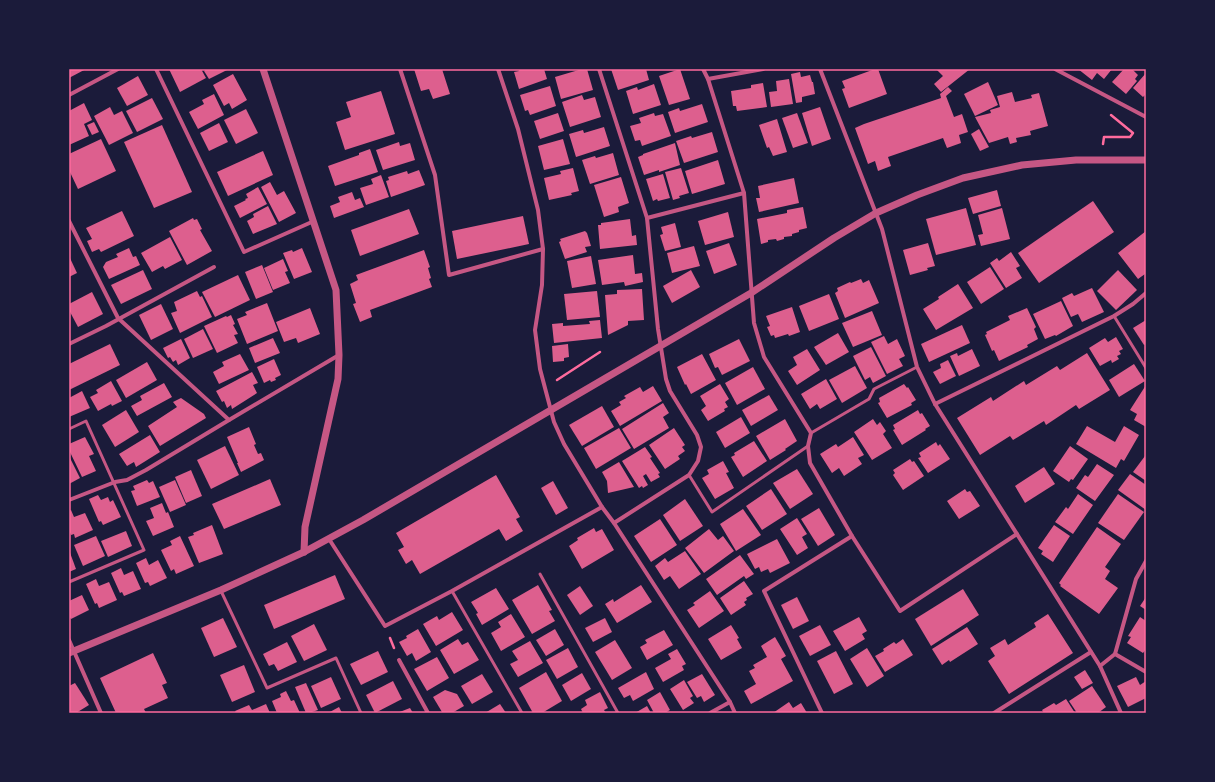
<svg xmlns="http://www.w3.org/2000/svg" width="1215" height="782" viewBox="0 0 1215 782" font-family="'Noto Sans',sans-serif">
<rect width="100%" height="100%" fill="#1b1b3a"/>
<g fill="#dd5f8e">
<path d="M69 69H86L69 78Z"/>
<path d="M169 69H201L206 78 180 92Z"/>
<path d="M207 69H229L209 79 204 71Z"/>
<path d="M414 69H442L450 94 433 99 429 89 421 91Z"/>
<path d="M518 69H544L547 79 519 89 514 72 519 71Z"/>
<path d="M582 69H587L593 90 561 99 555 77Z"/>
<path d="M611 69H646L649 80 618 90Z"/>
<path d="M680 69 690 99 669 105 659 76Z"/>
<path d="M875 69H878L887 94 849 108 842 89 845 88 842 81Z"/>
<path d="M936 69H970L941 92 934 84 943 76Z"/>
<path d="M1078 69H1112L1104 79 1097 73 1092 80Z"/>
<path d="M1124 69H1132L1138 75 1135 79 1137 81 1126 94 1112 82Z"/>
<path d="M800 72 801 77 810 75 812 82H813L815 94 802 97V102L796 103 791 74Z"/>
<path d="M1146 73V96L1145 95 1143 97 1133 88Z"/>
<path d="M233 74 247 100 232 109 229 103 224 106 213 85Z"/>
<path d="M138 76 148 95 127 106 117 88Z"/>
<path d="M789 79 793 104 771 107 769 92 777 91 776 81Z"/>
<path d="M988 82 998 105 975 116 964 94Z"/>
<path d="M763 83 767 107 737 111 736 106H733L731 91 751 88V85Z"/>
<path d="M654 84 661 105 633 114 626 91 637 87 638 90Z"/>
<path d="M550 86 556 106 530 115 528 110 525 111 520 95Z"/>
<path d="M948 87 952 91 946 96 954 117 962 114 968 132 959 135 961 143 947 148 943 138 888 157 891 166 878 171 875 161 868 164 855 128 864 124 941 98 940 94Z"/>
<path d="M381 91 395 134 345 150 336 122 351 117 346 102Z"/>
<path d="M1012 92 1015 102 1032 98 1031 95 1039 93 1048 126 1030 131 1031 135 1016 138 1017 142 1010 144 1008 137 989 143 975 117 991 113 990 110 1000 107 997 96Z"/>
<path d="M214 94 224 115 198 129 189 112 204 104 202 100Z"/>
<path d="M582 95 584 100 595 97 601 117 570 127 562 102Z"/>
<path d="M152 98 163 119 137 132 126 111Z"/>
<path d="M84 103 92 120 84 124 89 136 69 145V111Z"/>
<path d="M702 104 708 122 675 133 668 112 679 108 680 111Z"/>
<path d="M110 107 114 115 122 111 133 133 109 145 94 116Z"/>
<path d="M820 107 831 139 812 146 802 113Z"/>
<path d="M246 109 258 133 236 144 224 120Z"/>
<path d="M558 113 564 131 540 139 534 121Z"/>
<path d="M654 113 655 116 663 114 671 136 642 146 640 140 635 141 630 126 641 123 639 118Z"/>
<path d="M797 113 808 143 793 148 782 118Z"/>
<path d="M777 119 787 152 773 156 769 147 767 148 759 125Z"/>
<path d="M94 122 99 132 92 135 87 125Z"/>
<path d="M219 123 228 142 209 151 200 133Z"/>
<path d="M162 125 192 192 154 208 124 142Z"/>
<path d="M604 127 610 146 576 157 569 134 583 130 584 133Z"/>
<path d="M979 129 989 147 980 151 971 134Z"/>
<path d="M712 132 718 152 684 163 676 141 691 136 692 138Z"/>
<path d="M101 139 116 171 78 189 69 170V154Z"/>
<path d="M563 139 570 164 544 170 538 146Z"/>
<path d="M399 142 400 146 410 143 415 160 383 170 376 150Z"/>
<path d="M675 143 680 165 659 172V170L644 175 638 157 643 155V154Z"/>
<path d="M370 149 378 172 335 186 328 166 359 155V153Z"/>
<path d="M263 151 273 175 228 196 217 172Z"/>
<path d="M613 153 619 175 590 184 582 160 595 156 596 158Z"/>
<path d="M718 160 725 184 692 194 685 171Z"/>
<path d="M573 168 579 191 571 193 572 195 549 200 544 178 561 174 560 171Z"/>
<path d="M681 168 689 193 679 196 680 198 673 200 665 172Z"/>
<path d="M419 170 425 185 391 197 386 181 389 180 388 177 407 171 408 174Z"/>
<path d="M663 174 670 198 658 201 657 199 653 201 646 179Z"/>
<path d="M381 175 389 197 366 205 360 188 373 184 371 179Z"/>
<path d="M621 177 629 203 618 207 619 212 604 217 594 185Z"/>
<path d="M794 178 799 203 759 212 756 198H760L758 186Z"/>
<path d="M270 182 277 195 284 191 296 213 279 222 261 187Z"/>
<path d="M258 187 267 204 240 218 234 206 246 200 245 199 248 198 246 194Z"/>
<path d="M997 190 1001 206 973 214 968 198Z"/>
<path d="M352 192 355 200 360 198 364 207 334 218 330 206 340 202 338 197Z"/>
<path d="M1093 201 1114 232 1039 283 1018 253Z"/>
<path d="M268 206 277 224 253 234 247 221 254 217 253 214Z"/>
<path d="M803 207 807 228 799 230V232L792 234V236L784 237V239L777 241 776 239 768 240V242L761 244 757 219 787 213V210Z"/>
<path d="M966 208 976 245 936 255 926 219Z"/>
<path d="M1002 208 1010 239 981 246 978 235 983 234 978 215Z"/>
<path d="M409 209 419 234 360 256 351 230Z"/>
<path d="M122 211 134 236 101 252 99 249 92 252 87 241 92 239 86 228Z"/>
<path d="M728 212 734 237 705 245 698 221Z"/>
<path d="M523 216 529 244 457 259 452 231Z"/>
<path d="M193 218 194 220 197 219 202 229 200 230 212 251 187 265 169 231Z"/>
<path d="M630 219 632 236 636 235 637 245 600 249 598 225H601V223Z"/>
<path d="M675 223 681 247 665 251 660 235 663 234 661 227Z"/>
<path d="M585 231 587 233 591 246 585 247 587 252 565 259 559 242 561 241 560 239Z"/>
<path d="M1146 231V275L1145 274 1138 279 1118 253Z"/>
<path d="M170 237 182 260 165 269 163 266 152 272 141 253Z"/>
<path d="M729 243 737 265 714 274 706 251Z"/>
<path d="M928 243 935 266 927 268 928 270 910 275 903 250Z"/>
<path d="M694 246 700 266 672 273 667 253Z"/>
<path d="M129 248 133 257 136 256 140 265 109 279 103 267 106 262 118 257 116 254Z"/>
<path d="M302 248 312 272 294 279 283 253 292 250 293 252Z"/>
<path d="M424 250 430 267 428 268 431 278 429 279 432 287 370 310 372 317 360 322 353 304 356 303 350 284 358 280 356 275Z"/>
<path d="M1011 252 1020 266 1016 268 1022 278 1006 288 990 263 997 258 999 261Z"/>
<path d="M633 255 635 274 642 273 643 282 625 286 624 282 602 285 598 260Z"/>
<path d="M69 256 77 273 69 277Z"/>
<path d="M591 256 596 284 572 288 567 261Z"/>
<path d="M283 259 288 271 285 272 290 283 273 290 264 268Z"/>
<path d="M262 265 273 292 256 299 245 272Z"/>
<path d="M990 267 1004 289 981 304 967 282Z"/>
<path d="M143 270 152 289 121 304 111 285Z"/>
<path d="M691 270 700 287 672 303 663 286Z"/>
<path d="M1118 270 1137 290 1116 310 1097 291Z"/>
<path d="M238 275 250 300 215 317 202 292Z"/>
<path d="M861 279 863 283 869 280 879 303 845 318 835 293 838 291 837 288 850 282 851 283Z"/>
<path d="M958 284 973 308 936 330 923 309 939 299 938 297Z"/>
<path d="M1092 288 1104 312 1082 322 1078 314 1071 317 1062 298 1072 293 1074 296Z"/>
<path d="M642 289 644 320 628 321V325L608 335 605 295 617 294V290Z"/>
<path d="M197 291 200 297 202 296 212 317 180 333 171 313 177 311 174 302Z"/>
<path d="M597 291 600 317 567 320 564 294Z"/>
<path d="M92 292 103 314 78 327 69 310V304Z"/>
<path d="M829 294 839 319 809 331 799 306Z"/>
<path d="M1061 301 1073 326 1056 336 1055 335 1045 339 1033 314Z"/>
<path d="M267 303 278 331 247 344 237 319 247 315 245 312Z"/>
<path d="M161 304 173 329 151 340 139 315Z"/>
<path d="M792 307 800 332 789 336 788 334 775 338 774 335 771 336 767 327 770 326 766 316Z"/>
<path d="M310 308 320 334 298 343 296 338 284 342 276 322Z"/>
<path d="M1027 308 1036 327 1034 329 1038 339 1027 345 1028 347 999 361 994 350 992 351 985 335 987 334 986 332 1010 320 1008 316Z"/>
<path d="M872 311 882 335 853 347 842 323Z"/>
<path d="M231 315 235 324 233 325 238 334 234 335 238 343 217 353 204 326 226 316 227 317Z"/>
<path d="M600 320 602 338 554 343 552 324 563 323V326L590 324 589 321Z"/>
<path d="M1146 320V344L1144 345 1133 328Z"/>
<path d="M962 325 970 343 929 362 921 344Z"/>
<path d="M203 329 213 349 193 358 184 339Z"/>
<path d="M838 333 849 352 826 365 814 347Z"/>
<path d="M884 336 888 344 897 339 905 356 899 359 903 366 887 374 871 342Z"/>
<path d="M1116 337 1123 349 1119 351 1121 354 1117 356 1119 359 1112 363 1111 360 1100 366 1089 348 1105 338 1108 342Z"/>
<path d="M273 338 280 353 255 363 249 348Z"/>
<path d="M181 339 190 358 178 365 176 360 173 362 170 357 168 358 163 348Z"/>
<path d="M739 339 750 361 722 375 718 367 715 368 709 354Z"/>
<path d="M110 344 120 365 69 390V364Z"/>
<path d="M568 344 569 357 564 358V361L553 362 552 346Z"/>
<path d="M871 347 886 376 873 383 870 377 865 380 853 356Z"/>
<path d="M807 349 820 370 797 385 788 371 797 365 793 357Z"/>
<path d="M972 349 980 366 959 376 950 356 957 353 958 356Z"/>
<path d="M1087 353 1110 390 1079 409 1076 405 1046 425 1044 421 1013 440 1010 436 980 455 957 418 991 397 993 401 1024 381 1026 385 1057 366 1060 370Z"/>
<path d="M240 354 249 370 219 384 213 372 224 366 222 362Z"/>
<path d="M702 354 716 380 691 394 686 384 685 385 677 367Z"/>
<path d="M274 359 281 375 275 378 276 380 271 382 270 380 264 383 257 367Z"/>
<path d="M948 360 956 376 940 384 933 372 941 368 940 364Z"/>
<path d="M147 362 157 380 126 398 116 380Z"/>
<path d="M1134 364 1145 381 1119 397 1109 380Z"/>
<path d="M855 366 867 388 842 403 829 380Z"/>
<path d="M753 367 765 389 737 405 725 383Z"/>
<path d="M252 372 258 383 253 385 257 393 232 409 231 405 227 408 224 401 222 402 216 391Z"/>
<path d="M826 379 837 399 820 409 817 404 810 409 801 394Z"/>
<path d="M111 381 122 401 112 406 111 404 98 411 90 397 98 393 96 390Z"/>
<path d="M164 383 172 397 137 416 131 406 142 400 140 396Z"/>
<path d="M720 384 729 399 725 402 728 407 724 409 725 411 708 421 701 410 706 406 700 396Z"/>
<path d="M904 384 907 388 908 387 916 400 911 403 912 405 887 418 878 403 880 402 879 398Z"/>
<path d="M1146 385V427L1134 420 1137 414 1130 410Z"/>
<path d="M653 386 662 401 620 426 611 411 621 405 619 402 626 398 624 396 640 387 643 392Z"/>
<path d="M82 391 90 408 69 417V398Z"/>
<path d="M769 395 778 410 751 426 742 410Z"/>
<path d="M181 398 204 414 206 418 160 446 148 426 177 407 173 402Z"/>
<path d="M663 403 669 413 663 417 669 428 634 449 622 429Z"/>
<path d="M602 406 614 427 582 446 569 425Z"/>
<path d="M126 410 139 432 115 447 102 425Z"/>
<path d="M918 410 920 414 922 413 930 426 925 429 926 430 902 445 893 430 895 429 893 425Z"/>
<path d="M741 417 750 433 725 448 716 432Z"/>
<path d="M785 419 797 441 785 449 786 450 770 460 756 436Z"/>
<path d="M873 419 877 425 880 422 886 431 883 434 892 448 872 460 854 432Z"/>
<path d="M1087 426 1115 442 1124 426 1139 435 1124 461 1121 459 1116 468 1076 444Z"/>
<path d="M249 427 256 444 254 445 258 454 261 453 264 460 241 472 237 463H238L227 437Z"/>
<path d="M619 428 631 448 596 469 584 448Z"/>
<path d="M674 428 685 445 682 447 685 451 678 456 680 459 665 469 649 445Z"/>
<path d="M150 435 160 452 136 467 134 462 127 466 119 454Z"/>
<path d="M85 437 94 454 89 456 96 471 82 477 69 450V444Z"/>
<path d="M853 437 864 455 858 458 862 464 844 476 839 468 832 473 820 454 836 444 838 447Z"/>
<path d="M754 441 767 461 743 477 731 457 735 455 734 453Z"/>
<path d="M936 442 938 446 940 444 950 459 928 473 918 458 921 457 919 453Z"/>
<path d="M225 446 239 475 211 489 197 460Z"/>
<path d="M1070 446 1088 459 1073 480 1071 479 1069 482 1053 471Z"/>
<path d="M645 447 652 457 650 458 660 473 658 474 660 477 651 482 646 474 643 476 648 485 643 488 642 486 639 488 622 461Z"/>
<path d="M69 456 80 478 69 484Z"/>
<path d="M1145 456 1146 457V481L1133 472Z"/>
<path d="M910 459 912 462 914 461 924 476 903 490 893 475 895 473 893 470Z"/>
<path d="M723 461 729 472 726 473 734 488 715 499 702 478 709 474 707 470Z"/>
<path d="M619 462 634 487 608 493 607 481 602 472Z"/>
<path d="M1097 464 1114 475 1095 501 1076 488 1085 475 1088 477Z"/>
<path d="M1044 467 1055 484 1025 503 1015 486Z"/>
<path d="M797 469 813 494 790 509 773 483Z"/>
<path d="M191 470 202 496 186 503 175 477Z"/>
<path d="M1130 474 1146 485V510L1118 490Z"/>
<path d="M496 475 520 517 516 519 523 531 506 541 499 529 420 574 412 560 406 564 398 550 404 547 396 533Z"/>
<path d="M270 479 281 505 224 529 212 504Z"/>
<path d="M147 480 149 483 153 481 160 497 137 506 131 491 135 490 133 486Z"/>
<path d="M175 480 186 505 170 512 159 487Z"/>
<path d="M553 481 568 508 556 515 541 488Z"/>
<path d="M771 489 787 514 762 530 746 506Z"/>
<path d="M965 489 967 492 970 491 980 506 959 519 947 501Z"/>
<path d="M1078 494 1093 505 1073 534 1055 522 1066 507 1068 509Z"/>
<path d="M1118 494 1144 512 1124 540 1098 523Z"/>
<path d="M98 495 101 500 108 497 110 502 113 500 121 517 103 525 101 521 99 522 89 499Z"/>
<path d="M685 499 703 526 680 541 663 515Z"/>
<path d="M162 503 166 513 168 512 174 527 153 536 146 521 154 518 150 508Z"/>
<path d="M819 508 835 535 818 546 801 519Z"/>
<path d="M743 509 761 535 736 551 720 524Z"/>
<path d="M71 510 74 517 85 513 93 530 75 538 74 534 71 535 69 530V511Z"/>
<path d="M797 518 807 534 802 537 808 548 797 555 780 529Z"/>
<path d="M660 519 677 545 651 562 634 536Z"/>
<path d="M212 525 223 554 199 563 188 537 194 535 193 533Z"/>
<path d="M1054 525 1070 536 1053 562 1041 554 1043 551 1038 548Z"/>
<path d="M1097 527 1121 544 1105 567 1110 571 1105 579 1118 588 1099 614 1060 586 1061 585 1059 583Z"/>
<path d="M594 528 596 532 602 529 614 550 582 569 569 546 578 540 577 538Z"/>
<path d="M709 529 718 540 723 536 734 551 704 573 685 548Z"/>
<path d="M126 531 132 546 108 557 101 541Z"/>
<path d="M96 536 105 556 83 566 74 545Z"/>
<path d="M180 536 194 566 176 574 174 569 171 571 161 550 172 545 170 541Z"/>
<path d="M777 539 790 563 770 573 768 569 761 572 759 567 755 569 747 554Z"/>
<path d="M69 550 76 569 69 572Z"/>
<path d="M685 551 701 574 679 589 670 576 664 580 655 566 665 558 668 562Z"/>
<path d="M740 555 754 574 746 579 744 576 717 595 706 579Z"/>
<path d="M146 558 149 565 158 560 167 578 150 586 148 582 145 583 136 563Z"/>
<path d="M121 568 124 575 133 571 141 589 124 596 122 592 120 593 111 573Z"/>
<path d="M335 575 345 599 274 629 264 605Z"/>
<path d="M96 579 99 586 109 582 117 600 99 608 97 603 95 604 86 584Z"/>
<path d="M744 581 753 594 746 598 747 600 744 602 746 605 731 615 720 598Z"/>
<path d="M538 585 552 610 549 611 555 621 532 634 512 600Z"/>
<path d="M641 585 652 602 617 623 605 604 613 599 614 602Z"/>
<path d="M580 586 593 606 580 615 567 595Z"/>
<path d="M496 588 509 609 482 625 476 614 478 613 471 602Z"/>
<path d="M963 589 979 615 931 646 915 619Z"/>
<path d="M710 591 724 611 699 628 687 610 695 605 693 603Z"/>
<path d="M82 595 89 610 71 619 69 616V601Z"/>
<path d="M797 597 809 621 793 629 781 605Z"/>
<path d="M1146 597V610L1140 606Z"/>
<path d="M452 612 463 630 436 646 423 624 437 616 439 620Z"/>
<path d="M511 614 525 637 501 651 491 633 501 627 498 622Z"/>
<path d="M1048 614 1073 653 1009 694 988 661 995 656 990 648 1005 639 1008 645 1036 627 1034 623Z"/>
<path d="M859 617 867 631 862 634 865 639 845 651 833 631Z"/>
<path d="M1140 617 1146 621V649L1143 653 1127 643 1131 637 1128 636Z"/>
<path d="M223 618 237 647 214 657 201 628Z"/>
<path d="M605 618 612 632 593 642 585 628Z"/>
<path d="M314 624 327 650 304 661 291 636Z"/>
<path d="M731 625 739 638 737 639 742 648 721 660 708 639Z"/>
<path d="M820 625 831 645 810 656 799 636Z"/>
<path d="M967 627 978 644 950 662 949 660 942 665 932 649Z"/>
<path d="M418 629 431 652 416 661 412 653 407 656 399 642 407 638 406 636Z"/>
<path d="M555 629 564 645 546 656 536 640Z"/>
<path d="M664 630 673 645 647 660 640 647 647 643 645 640Z"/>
<path d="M775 637 786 656 781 659 793 681 751 704 744 691 756 684 749 671 755 668 753 665 767 657 761 646Z"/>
<path d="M458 639 462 645 468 642 479 660 454 674 440 650Z"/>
<path d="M903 639 913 655 885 672 875 656 884 651 883 649 894 642 896 644Z"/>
<path d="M615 640 632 668 612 680 595 652Z"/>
<path d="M530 641 543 663 518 677 510 664 518 660 512 651Z"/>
<path d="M287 642 297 662 278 671 274 664 269 666 263 654Z"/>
<path d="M568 648 578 667 557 679 546 660Z"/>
<path d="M867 648 884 676 867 687 850 659Z"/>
<path d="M677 649 686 664 682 666 684 670 663 682 655 668 671 659 668 654Z"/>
<path d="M378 651 388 672 361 685 350 664Z"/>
<path d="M836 651 853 684 834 694 817 661Z"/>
<path d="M153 653 167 683 162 685 168 698 144 709 146 713H116L100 678Z"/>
<path d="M437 657 449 678 427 691 414 669Z"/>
<path d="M244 665 255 692 232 702 220 675Z"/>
<path d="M1085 670 1093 683 1082 689 1074 677Z"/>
<path d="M546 672 562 701 542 713H533L519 688Z"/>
<path d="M646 672 654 689 633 701 630 695 624 698 618 688Z"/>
<path d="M582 673 591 689 571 701 562 685Z"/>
<path d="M482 674 493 692 472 704 461 686Z"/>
<path d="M702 674 715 695 704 702 701 696 697 698 687 682Z"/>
<path d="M331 677 341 699 321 708 311 686Z"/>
<path d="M1136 677 1140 685 1146 681V698L1128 707 1117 686Z"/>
<path d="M684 680 693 696 690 698 694 703 683 710 670 689Z"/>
<path d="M393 681 402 699 375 713 366 695Z"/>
<path d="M75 683 89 705 76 713H69V686Z"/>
<path d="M306 683 318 710 309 713H306L295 687Z"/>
<path d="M1092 686 1106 707 1098 713H1077L1069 701Z"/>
<path d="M445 690 457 694 464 706 452 713 442 712 433 697Z"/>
<path d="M286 691 291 701 294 700 300 713H277L272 701 281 697 280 694Z"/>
<path d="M600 692 608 708 604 710 606 713H583L581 709 587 705 585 700Z"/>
<path d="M660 692 670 710 665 713H654L647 700Z"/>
<path d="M1066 699 1075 713H1044L1042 710 1054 703 1056 705Z"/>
<path d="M789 702 793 708 801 703 807 713H773Z"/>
<path d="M266 704 270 713H236L235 711 249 705 252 710Z"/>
<path d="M500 704 506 713H485Z"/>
<path d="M647 706 651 713H635Z"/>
<path d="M339 707 342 713H328Z"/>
<path d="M410 708 413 713H397Z"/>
</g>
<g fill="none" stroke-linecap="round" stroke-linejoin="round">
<g stroke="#ff6b9d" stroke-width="2.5">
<path d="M1103 144 1104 137H1130L1133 133 1111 115"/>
<path d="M557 380 600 352"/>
<path d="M390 638 394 648"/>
</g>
<g stroke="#c65784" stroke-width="3">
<path d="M1114 316 1146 368"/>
<path d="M69 429 86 421 144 550 69 582"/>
<path d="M811 433 869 399 874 389 917 367"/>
<path d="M689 475 712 512 808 446"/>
<path d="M540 574 618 713"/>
<path d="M221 591 267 688 336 658 361 713"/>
<path d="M452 591 522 713"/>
</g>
<g stroke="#c65784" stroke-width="4">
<path d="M156 69 244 252 314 221"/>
<path d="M400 69 435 175 449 275 543 249"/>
<path d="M498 69 518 129 538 210 543 249 542 285 535 330 540 369 545 388 554 422 564 444 602 507 614 523 730 702 735 713"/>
<path d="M599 69 647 218 658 329 666 379 670 391 697 435 701 447 698 461 689 475 614 523"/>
<path d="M703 69 708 79 744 193 754 323 764 357 811 433 808 446 810 463 852 536 900 611 1017 534"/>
<path d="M820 69 882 229 917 367 935 404 1100 666 1121 713"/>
<path d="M1055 69 1146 117"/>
<path d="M708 79 763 69"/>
<path d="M69 95 118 69"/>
<path d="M647 218 744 193"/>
<path d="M69 221 118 318 229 420 339 355"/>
<path d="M69 344 106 326 214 267"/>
<path d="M935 404 1114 316 1133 304 1146 293"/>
<path d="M69 500 115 482 127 480 146 470 229 420"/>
<path d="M329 539 385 626 452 591 602 507"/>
<path d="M69 640 101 713"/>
<path d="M1115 654 1136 579 1146 561"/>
<path d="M399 660 428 713"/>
<path d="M1100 666 1115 654 1146 672"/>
<path d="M710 713 730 702"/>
<path d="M822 713 764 591 852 536"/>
<path d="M994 713 1091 652"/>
</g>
<g stroke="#c65784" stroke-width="7">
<path d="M263 69 336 290 339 355 338 379 305 527 304 552"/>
<path d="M69 653 221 590 304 552 363 520 751 293 834 238 876 213 917 195 963 178 1022 165 1076 160H1146"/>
</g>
</g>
<rect width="1215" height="782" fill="none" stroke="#1b1b3a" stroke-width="140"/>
<rect x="70" y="70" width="1075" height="642" fill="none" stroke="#ff6b9d" stroke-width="1.5"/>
</svg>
